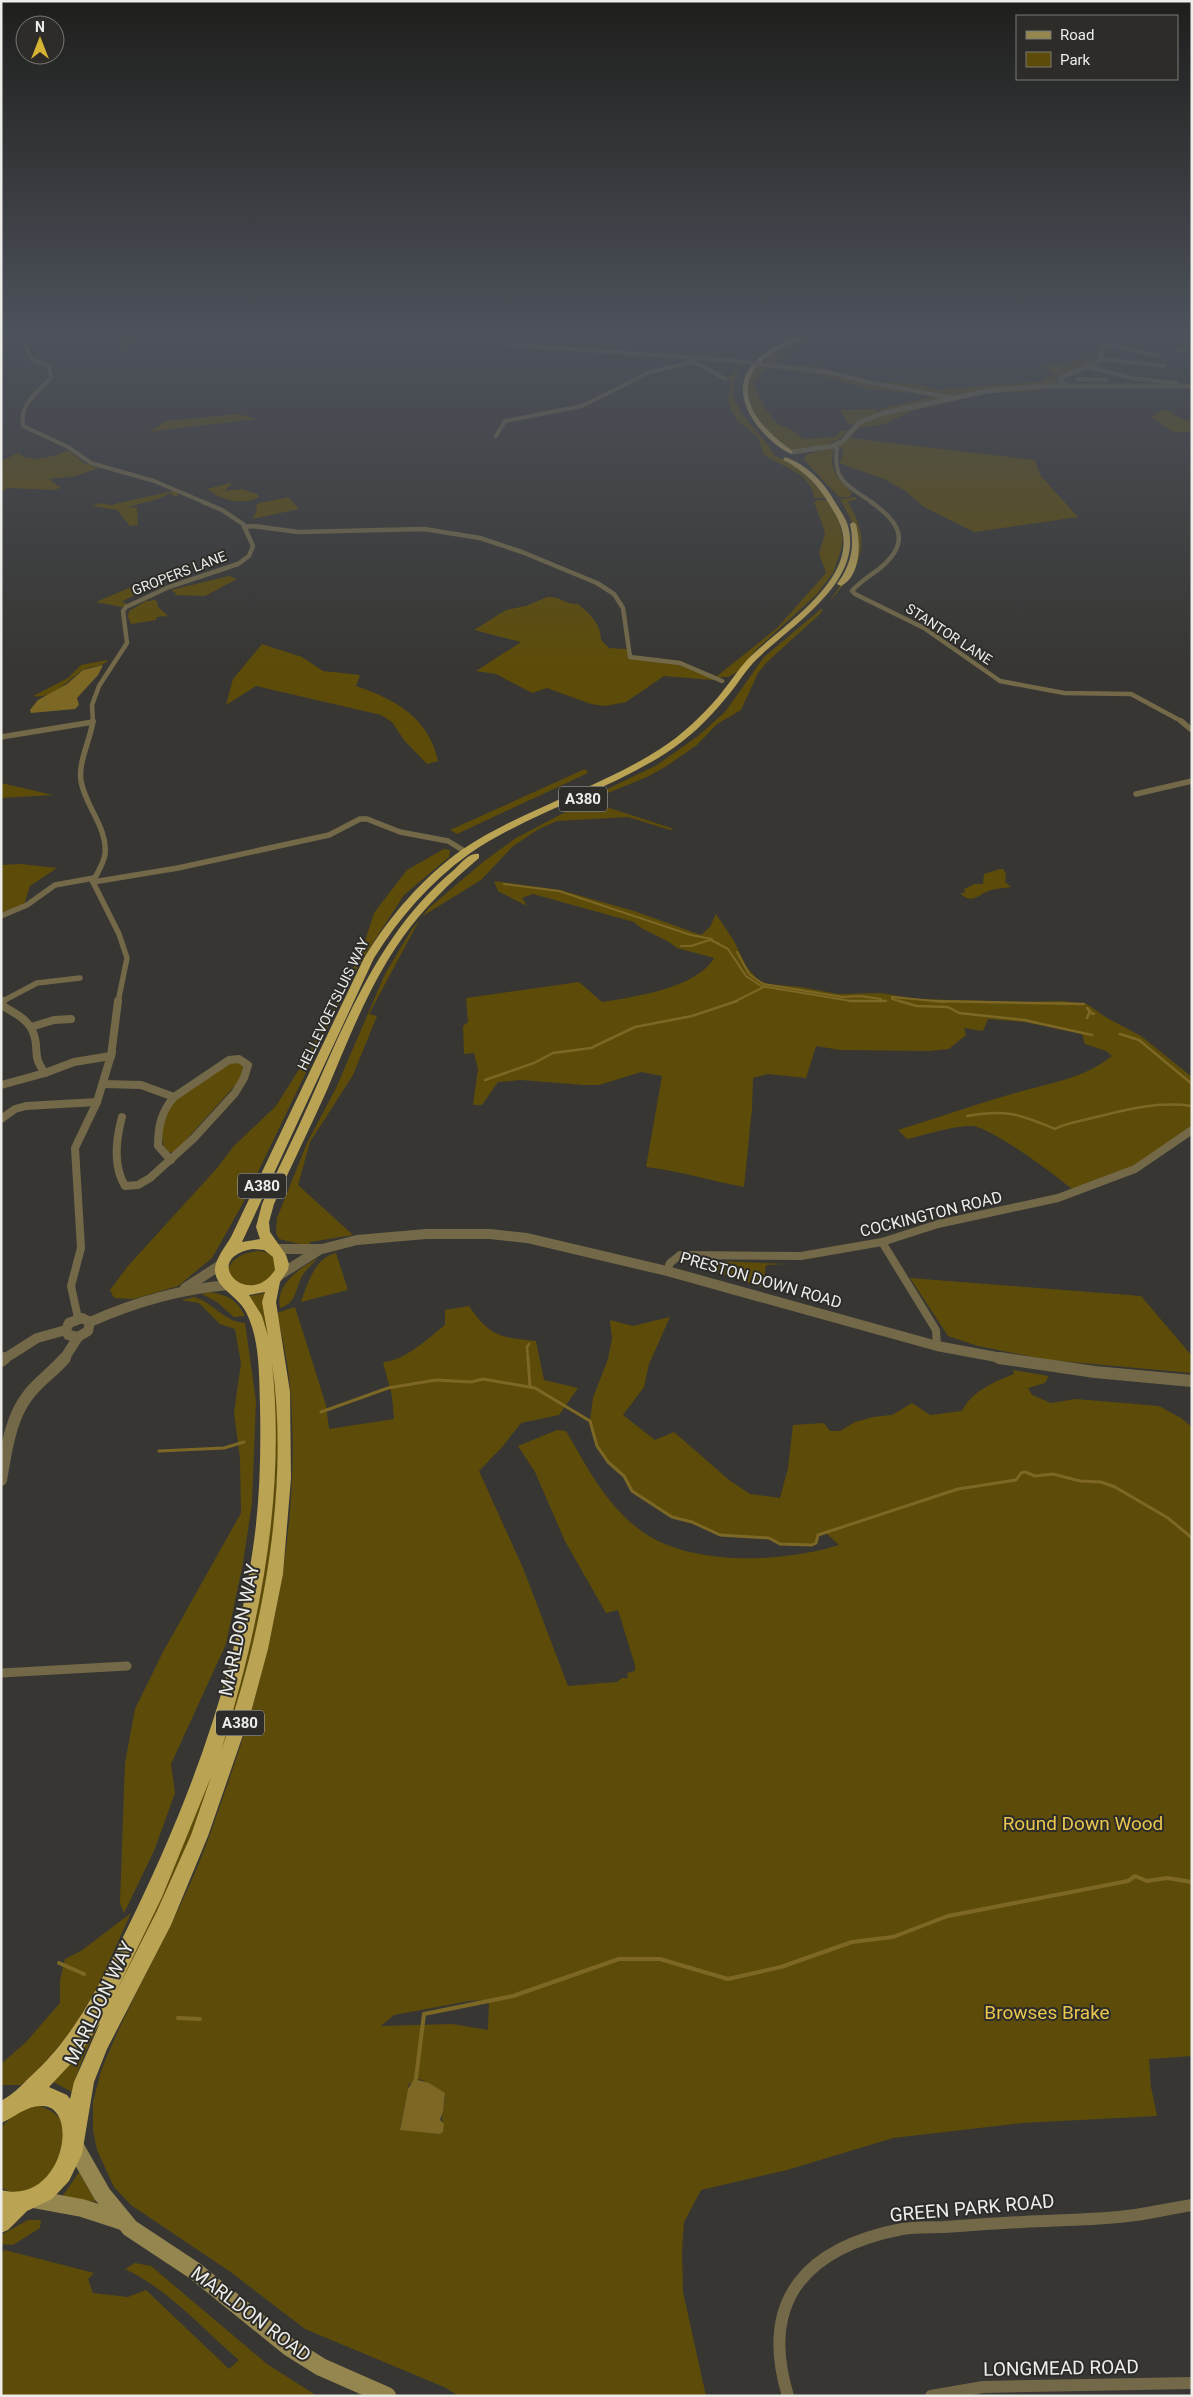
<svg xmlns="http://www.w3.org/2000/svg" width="1193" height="2397" viewBox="0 0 1193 2397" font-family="Roboto,sans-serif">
<rect width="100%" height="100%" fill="#373633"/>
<g fill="#5d4c09" fill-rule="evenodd">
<path d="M123 331H152L157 333 153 336 133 339 126 349 122 351 121 344 124 341 100 344 99 342 127 340 130 337 104 334 102 336 107 337 98 339 103 333Z"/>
<path d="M823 331H837L796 346 775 363 789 364 786 366 762 363 774 352Z"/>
<path d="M1096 357 1087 365 1056 376V384L948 395 791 366C814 362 844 375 867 380 889 384 915 381 936 390L1043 381 1046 378 1055 376 1041 366Z"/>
<path d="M743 362 745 363C711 401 759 425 774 455L797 466 827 498H814C813 494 813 490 811 487 801 470 779 465 764 455L758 438 738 421 730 408 728 401 731 380 720 376H729Z"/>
<path d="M758 364 784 367 765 370 754 383C755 391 769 417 776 422 785 429 796 430 803 439L835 437 841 431 846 430 847 432C837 444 804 454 789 449 777 445 746 409 746 396 745 384 751 373 758 364Z"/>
<path d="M786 368 812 371 945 397 882 411 879 409 927 398H935L914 393 866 389 850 383 823 377 827 376 778 370Z"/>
<path d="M1103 386 1060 387 1019 392 998 391 982 394 912 411 885 424 854 429C870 413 897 411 918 406 979 393 1040 382 1103 386Z"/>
<path d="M874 409 881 413 854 425 847 423 840 410Z"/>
<path d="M1168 410 1176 416 1192 422V432H1173L1150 417 1160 411Z"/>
<path d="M238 414 257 419 149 432 166 421Z"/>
<path d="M850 438 1035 460 1040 475 1078 517 974 532 924 507 905 491 884 479 839 463 842 458 843 450 837 446Z"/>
<path d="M830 448 834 449C827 467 840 481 852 493L849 497H839L804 460 805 455Z"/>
<path d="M68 450 84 463 98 468 76 476 49 479 61 488 53 490 7 488 1 493V461L20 452 21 456C37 462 52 457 68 450Z"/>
<path d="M230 483 231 485 224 491 241 489 257 494 259 497C242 506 221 500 207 489Z"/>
<path d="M173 491 178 493V496H174L170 493 158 499 128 507 137 508 138 525 130 526 117 510 92 506 100 503 110 505Z"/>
<path d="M288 497 299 509 252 519 257 511 256 504Z"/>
<path d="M855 497 857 499 848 502C875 547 858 568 828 604L849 572 855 527 840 499Z"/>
<path d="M817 500H828L838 517 843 538 841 550 833 573 816 595 757 649 737 672 728 677H716L777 628 826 573 819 553 825 534 824 529 814 502Z"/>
<path d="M229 576 237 579 205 596 175 595 176 593 171 590Z"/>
<path d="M148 580 145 586 139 589 141 592 121 602 128 604 122 607 96 602Z"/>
<path d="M547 597C561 596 566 605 578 604 590 614 601 624 601 640L609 648 627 649 629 658 671 662 713 678V680L664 676 626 702 605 706 591 704 547 688 532 693 496 674 476 671 521 642 474 630 506 610 526 606Z"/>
<path d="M150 599 157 601 158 607 170 618 167 616 157 617 156 620 131 624 128 617 129 611 146 601H152Z"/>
<path d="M821 609H823L820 614 766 663 758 673 741 710 717 724 697 745 665 767 647 777 593 799V796L657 765 698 736 725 712 764 657Z"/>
<path d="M262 644 302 657 323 671 360 675 356 686C395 699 429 718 438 761L427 764 404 740 392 722 381 715 256 686 226 705 233 679Z"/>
<path d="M108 660C102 668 92 665 83 670 68 679 53 700 33 696L68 678 81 665Z"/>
<path d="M585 769 588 773 457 834 450 830Z"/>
<path d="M1 783 53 795 1 798Z"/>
<path d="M591 802 674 829 670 830 628 817 557 821 537 830 512 847 481 880 421 917 369 1014 377 1016 353 1075 310 1142 298 1185 353 1235 310 1242 308 1246 279 1239 276 1233 277 1218 307 1143 336 1088 385 974 412 929 429 908 483 862 516 838 575 807Z"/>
<path d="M444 849 450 850 449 857 404 895 356 969 243 1203 212 1258 178 1286 134 1299 114 1298 110 1290 128 1266 218 1167 233 1147 276 1106 303 1063 348 979 363 947 374 913 407 870Z"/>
<path d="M20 864 57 868 30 886 24 905 1 913V865Z"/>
<path d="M1000 869H1003L1006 874 1005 882 1011 887C1003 888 992 889 986 892 975 898 970 903 960 893H965L964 889 975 884H983L984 874Z"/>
<path d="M494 881 560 890 634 911 701 935 710 927 716 914 734 941 746 966 757 979 768 984 801 987 838 994 881 993 916 999 1024 1002 1063 1001 1087 1004 1107 1018 1141 1036 1192 1077V1127L1133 1167 1073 1190C1057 1176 991 1127 972 1126 956 1125 924 1135 907 1139L898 1130C937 1118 976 1104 1015 1093 1050 1083 1083 1079 1112 1056L1106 1051 1085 1044 1082 1034 1025 1022 988 1019 983 1031 964 1028 966 1035 949 1049 929 1051 840 1050 816 1046 806 1078 768 1074 753 1078 752 1108 744 1187C711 1181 680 1171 646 1167L662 1076 641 1072 599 1085H583L521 1080 498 1082 482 1105H473L478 1069 474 1053 464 1054 463 1026 468 1022 466 998 579 982 602 1002C634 997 697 988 714 958L677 948 669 942 641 928 634 922 533 894 522 898 527 906 498 891Z"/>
<path d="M234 1061 244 1065 239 1081 175 1152H168L165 1150C160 1137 161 1116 170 1105 185 1088 215 1074 234 1061Z"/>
<path d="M259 1251C271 1253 275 1257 279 1267L264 1286 237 1287 228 1269C234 1256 246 1252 259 1251Z"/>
<path d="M336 1253 348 1290 301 1302C307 1285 315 1257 336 1253Z"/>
<path d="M318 1258C313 1263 308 1268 304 1273 295 1286 298 1303 280 1308 275 1284 300 1268 318 1258Z"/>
<path d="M695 1260 787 1264 766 1265 763 1287 712 1271Z"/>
<path d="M910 1278 1141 1296 1192 1356V1373L1049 1360 978 1346 948 1336Z"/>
<path d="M209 1292C227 1295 237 1299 245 1316L234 1317 217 1302 202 1294Z"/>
<path d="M265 1293 264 1301C270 1346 278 1392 278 1437 280 1583 234 1745 174 1877 155 1917 135 1957 114 1996 98 2026 80 2058 72 2092L53 2082 65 2069 226 1724 274 1455 250 1296Z"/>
<path d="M194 1297C214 1303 224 1322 245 1323L256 1401 252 1503 243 1563 226 1644 171 1764 175 1793 154 1851 124 1913 120 1903 125 1763 135 1709 163 1652 241 1513 240 1458 234 1413 241 1363 235 1329 220 1324 199 1303 181 1300Z"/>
<path d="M469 1306C489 1336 501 1338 536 1341L544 1380 578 1388 559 1415 521 1423 503 1446 479 1471 523 1568 568 1686 617 1682 622 1678H628L627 1673 635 1671V1665L618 1610 606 1613 565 1541 535 1472 518 1446 557 1430 566 1431C586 1465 604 1501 635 1526 684 1568 782 1563 839 1545L825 1532 819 1535 816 1543 812 1545 800 1546 780 1544 769 1538 720 1535 692 1522 672 1517 632 1491 624 1476 617 1471 603 1456 592 1431 590 1421 593 1398 608 1359 612 1339 610 1320 633 1326 670 1317 649 1364 644 1387 623 1415 655 1440 674 1432 729 1480 750 1494 780 1498 788 1468 793 1425 824 1423 830 1431H840L855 1422 873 1417 892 1415 912 1403 930 1415 962 1411C972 1391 994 1382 1014 1374L1013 1370 1049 1376 1045 1383 1028 1388 1032 1395 1051 1403 1076 1399 1159 1406 1181 1418 1192 1427V2056L1149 2059 1151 2087 1157 2116 1022 2123 893 2138 787 2170 701 2190 684 2222 682 2250 683 2292 706 2396H459L444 2387 305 2329 232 2273 131 2205 114 2187 97 2150 93 2130V2102L101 2071C126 2007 162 1947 190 1884 205 1851 216 1817 228 1783 272 1656 302 1523 290 1387 288 1362 282 1337 277 1313L295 1307 326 1405 329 1429 394 1419 392 1396 383 1362C405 1361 428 1338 445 1325V1310ZM489 2000 488 2030 452 2024 381 2026 394 2015 469 2001ZM420 2079 445 2093C445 2108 440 2117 443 2132L440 2134 400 2129 409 2084Z"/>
<path d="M131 1913 97 1988 71 2032 36 2073 21 2085H1V2064L26 2042 60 2003V1981L65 1959 81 1951Z"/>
<path d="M38 2106C101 2120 41 2217 1 2187V2128C11 2115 23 2108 38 2106Z"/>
<path d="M79 2172 96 2202 62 2197Z"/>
<path d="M28 2220H41L40 2228 13 2245 1 2244V2235Z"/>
<path d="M5 2250 94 2273 88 2279 93 2293 128 2297 146 2290 229 2369 239 2360C201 2328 171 2291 125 2269L135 2263 151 2266 267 2364 317 2396H1V2253Z"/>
</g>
<g fill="#7c6824">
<path d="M103 665 98 675 77 698 79 705 75 709 31 713 30 710 38 700 67 684 83 670Z"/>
<path d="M414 2079 429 2083 445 2093 443 2112 440 2120 444 2124 443 2132 440 2134 400 2130 408 2089Z"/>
</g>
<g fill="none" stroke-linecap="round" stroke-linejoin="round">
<g stroke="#7c6824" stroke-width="2">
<path d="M504 884 559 891 691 935 712 939"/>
<path d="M711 940 728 949 746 976 761 986 851 1001H886"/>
<path d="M681 946H691L710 940"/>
<path d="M737 952 749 974 763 984 843 997 860 996 881 999"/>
<path d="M892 997 945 1002"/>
<path d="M892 999 903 1002"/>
<path d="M734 1002 764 987"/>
</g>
<g stroke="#7c6824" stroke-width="2.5">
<path d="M850 1001H886"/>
<path d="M899 1001 917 1006 948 1007 959 1013 1024 1020 1092 1035"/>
<path d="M932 1001 1084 1004"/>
<path d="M1087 1008 1090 1011 1087 1018"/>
<path d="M1089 1012 1094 1014"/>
<path d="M1120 1034 1139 1040 1192 1084"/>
<path d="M485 1080 534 1063 553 1053 591 1048 635 1027 692 1016 737 1001"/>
<path d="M967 1116C1006 1109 1019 1114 1055 1129 1066 1123 1077 1122 1088 1119 1124 1110 1155 1101 1192 1106"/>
<path d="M528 1359 527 1347 529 1344"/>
</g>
<g stroke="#7c6824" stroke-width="3">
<path d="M528 1358 530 1387"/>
<path d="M321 1412 388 1388 436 1380 471 1382 483 1379 535 1388 590 1421 597 1446 608 1462 624 1476 632 1491 672 1517 692 1522 720 1535 769 1538 780 1544 812 1545 816 1543 818 1535 958 1489 1016 1480 1021 1473 1025 1472 1035 1476 1053 1474 1080 1481 1101 1482 1115 1487 1168 1518 1192 1538"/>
<path d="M159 1451 224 1448 244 1442"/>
</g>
<g stroke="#7c6824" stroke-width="4">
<path d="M59 1963 84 1974"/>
<path d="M178 2018 200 2019"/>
<path d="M416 2078 424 2014 513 1996 619 1959H660L728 1979 781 1967 852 1942 893 1937 948 1916 1128 1881 1135 1876 1147 1881 1167 1878 1192 1882"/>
</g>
<g stroke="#736948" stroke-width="4">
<path d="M9 331 22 338 31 359 49 366 51 378C37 392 19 405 23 426L68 447 91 463 154 481 206 503"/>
<path d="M476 331 502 342 528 346 739 361"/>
<path d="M1096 331 1099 342 1105 346"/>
<path d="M1120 331 1129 340"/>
<path d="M21 337 40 331"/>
<path d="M1111 343 1138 352 1157 355"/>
<path d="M1179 351 1192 348"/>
<path d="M1100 359 1164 366"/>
<path d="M688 361 701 365 725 379"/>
<path d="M766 365 827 372 872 383 953 398"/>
<path d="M1089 367 1132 378 1176 383"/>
<path d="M1077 379 1106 380"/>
<path d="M496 436 505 421 582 406 650 372 692 362"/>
<path d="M833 446 837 448C832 481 848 486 873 503"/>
</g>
<g stroke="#736948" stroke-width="4.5">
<path d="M871 502C900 522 912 542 879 569 870 576 859 582 852 591L855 594 924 628 1000 681 1064 693 1131 694 1183 722"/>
<path d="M244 527 253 526 298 532 424 529 480 538 522 552 597 583 614 594 623 608 630 657 680 663 722 681"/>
<path d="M91 722H93"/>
<path d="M93 722 92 705 99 686 127 643 123 611 126 607 169 587 238 564 249 556 253 546 243 524 222 510 203 502"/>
</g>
<g stroke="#736948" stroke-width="5.5">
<path d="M93 721C90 741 78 762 81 781 85 806 108 828 105 854 104 863 97 873 93 882L119 934 127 958 118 1002"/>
<path d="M1181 721 1192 730"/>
<path d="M1 737 93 722"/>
<path d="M1136 794 1192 781"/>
<path d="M93 882 178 868 329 835 360 819H367L400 832 448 841 466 852"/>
<path d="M1 916 27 905 55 885 94 878"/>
<path d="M1 1002 37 983 80 978"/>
</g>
<g stroke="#736948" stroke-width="8">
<path d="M1 1002 3 1001"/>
<path d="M1 1005C13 1012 28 1019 33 1032 40 1049 31 1055 45 1073L74 1062 111 1056"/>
<path d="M31 1027 54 1020 71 1019"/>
<path d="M111 1056 118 1001"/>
<path d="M103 1084 141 1085 174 1097 229 1060 239 1059 248 1065 244 1078 235 1093 194 1138 150 1178 138 1185 125 1186C113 1166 116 1139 122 1117"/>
<path d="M1 1085 45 1073"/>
<path d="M1 1119 15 1109 26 1106 97 1102"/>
<path d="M171 1160 158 1146C158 1127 161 1112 174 1097"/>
<path d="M882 1242 936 1330 937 1346"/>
<path d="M667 1271 670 1263 680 1255 801 1256 882 1242 938 1224 1058 1198 1135 1169 1192 1130"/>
<path d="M78 1318 71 1286 81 1248 75 1148 97 1102 112 1052"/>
</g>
<path stroke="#736948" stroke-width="9" d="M1 1673 127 1666"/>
<g stroke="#736948" stroke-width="12">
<path d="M788 2396C758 2298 809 2247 902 2229 916 2227 930 2227 944 2227 970 2225 997 2223 1023 2222 1060 2220 1099 2220 1136 2215 1155 2212 1173 2208 1192 2205"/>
<path d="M931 2396 983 2387 1192 2383"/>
</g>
<g stroke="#736948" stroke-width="5">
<path d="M1064 385 1060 378 1096 363 1100 359 1103 347C1131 333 1162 342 1192 341"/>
<path d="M793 452 833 446 843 441 860 422 884 413 987 391 1043 386H1192"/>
</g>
<g stroke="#736948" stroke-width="10">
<path d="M276 1249H322L357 1240 426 1234H490L527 1238 667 1271 937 1346 1007 1359"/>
<path d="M278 1276 319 1250"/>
<path d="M185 1288 222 1264"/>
<path d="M82 1318 90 1322 88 1331 78 1337 68 1335 66 1330 69 1323Z"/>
<path d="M90 1322C135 1302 180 1289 229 1285"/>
<path d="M4 1359 37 1338 66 1330"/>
<path d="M64 1359 78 1337"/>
</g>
<g stroke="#736948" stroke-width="12">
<path d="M999 1358 1095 1372 1192 1381"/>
<path d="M1 1361 5 1358"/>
<path d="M1 1480C6 1452 10 1417 29 1394 39 1381 54 1371 65 1358"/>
</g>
<g stroke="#95854f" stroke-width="18">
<path d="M74 2145 102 2194 130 2228 195 2271 289 2347 321 2367 387 2396"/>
<path d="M33 2199 82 2208 122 2221"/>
</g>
<g fill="#bba354" fill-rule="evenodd">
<path d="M813 331H821C805 340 787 343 771 354 724 386 757 427 793 451L791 454C777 448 762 433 754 421 720 369 771 345 813 331Z"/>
<path d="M785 457C806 464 825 483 835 502 839 509 846 518 848 526 864 584 788 627 753 663 743 674 735 688 725 699 708 720 688 739 666 753 604 793 530 812 469 854 430 882 399 918 374 958L242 1242 260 1239 256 1227 262 1204C277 1170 295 1136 310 1101 347 1017 382 929 455 869 461 863 470 852 479 854V858C451 882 425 906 403 937 370 983 349 1038 327 1090 310 1128 291 1166 274 1204L269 1222 270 1232 286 1255 289 1264 288 1270 280 1282 276 1302 290 1392 291 1478 283 1574 268 1649 251 1712 208 1836 171 1925 107 2049 94 2082 82 2154 69 2181 52 2199 27 2211 8 2230 1 2233V2190C62 2206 81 2108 43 2106 27 2105 15 2117 1 2123V2101C12 2095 21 2086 30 2077 75 2036 97 1989 124 1935 185 1812 234 1685 253 1548 260 1501 261 1453 260 1405 259 1375 260 1339 246 1312 239 1297 216 1288 215 1271 214 1260 226 1246 231 1237L364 958C390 916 422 878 463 849 525 808 598 789 660 749 682 735 702 716 719 696 729 684 737 671 747 660 779 627 862 579 840 524 838 518 834 512 831 507 820 487 804 470 783 460ZM253 1249 264 1250 273 1257 275 1270C248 1311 199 1258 253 1249ZM265 1292 262 1302 268 1336 262 1316 249 1295ZM272 1363C290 1488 263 1633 221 1751 260 1625 286 1495 272 1363ZM211 1777 191 1835 157 1911 116 1992 162 1897ZM100 2023 74 2082 70 2099 67 2095 49 2087 78 2056Z"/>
<path d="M853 522 856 524C861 543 861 576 841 586L837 584C851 565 855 547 850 524Z"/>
</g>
<path stroke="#736948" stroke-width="4" d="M739 361 766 365"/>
</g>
<linearGradient id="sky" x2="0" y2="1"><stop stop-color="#1e1e1c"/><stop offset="0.5" stop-color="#4d525b"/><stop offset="1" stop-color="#4d525b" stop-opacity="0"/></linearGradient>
<rect width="1193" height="666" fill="url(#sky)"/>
<g text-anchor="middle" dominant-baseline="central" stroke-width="4" stroke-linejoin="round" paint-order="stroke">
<g font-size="14" fill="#ecece9" stroke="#2d2c29">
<text transform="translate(179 573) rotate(-21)">GROPERS LANE</text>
<text transform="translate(949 634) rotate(33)">STANTOR LANE</text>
<text transform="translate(333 1004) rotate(-64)">HELLEVOETSLUIS WAY</text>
</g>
<g fill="#2d2c29" stroke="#b3b2af" stroke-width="1">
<rect x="559" y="786.5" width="48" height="25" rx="4"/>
<rect x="238" y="1173.5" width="48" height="25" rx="4"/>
<rect x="216" y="1710.5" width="48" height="25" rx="4"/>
</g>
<g font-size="15" font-weight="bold" fill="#ecece9">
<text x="583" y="799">A380</text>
<text x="262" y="1186">A380</text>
<text x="240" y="1723">A380</text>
</g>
<g font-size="16" fill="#ecece9" stroke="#2d2c29">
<text transform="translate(931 1214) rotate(-14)">COCKINGTON ROAD</text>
<text transform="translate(761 1280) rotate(16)">PRESTON DOWN ROAD</text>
</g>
<g font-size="19" fill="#ecece9" stroke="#2d2c29">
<text transform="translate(239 1630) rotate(-78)">MARLDON WAY</text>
<text transform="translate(99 2003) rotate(-64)">MARLDON WAY</text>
<text transform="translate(972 2208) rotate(-5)">GREEN PARK ROAD</text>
<text transform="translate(251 2314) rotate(37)">MARLDON ROAD</text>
<text transform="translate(1061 2368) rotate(-1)">LONGMEAD ROAD</text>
</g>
<g font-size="19" fill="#e9c64e" stroke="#2d2c29">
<text x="1083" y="1823">Round Down Wood</text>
<text x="1047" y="2012">Browses Brake</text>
</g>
</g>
<rect width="1193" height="2397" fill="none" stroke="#ecece9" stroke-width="5"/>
<rect x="1016" y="15" width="162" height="65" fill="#2d2c29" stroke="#797976"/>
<rect x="1026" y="31" width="25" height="8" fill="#95854f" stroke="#797976"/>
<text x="1060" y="40" font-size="15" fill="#ecece9">Road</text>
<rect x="1026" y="52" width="25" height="15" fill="#5d4c09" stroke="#797976"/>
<text x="1060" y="65" font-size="15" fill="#ecece9">Park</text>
<g transform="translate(40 40)"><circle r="24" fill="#2d2c29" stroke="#797976"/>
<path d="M0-4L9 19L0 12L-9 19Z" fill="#d8b434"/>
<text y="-8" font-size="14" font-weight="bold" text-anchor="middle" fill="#ecece9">N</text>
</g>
</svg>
